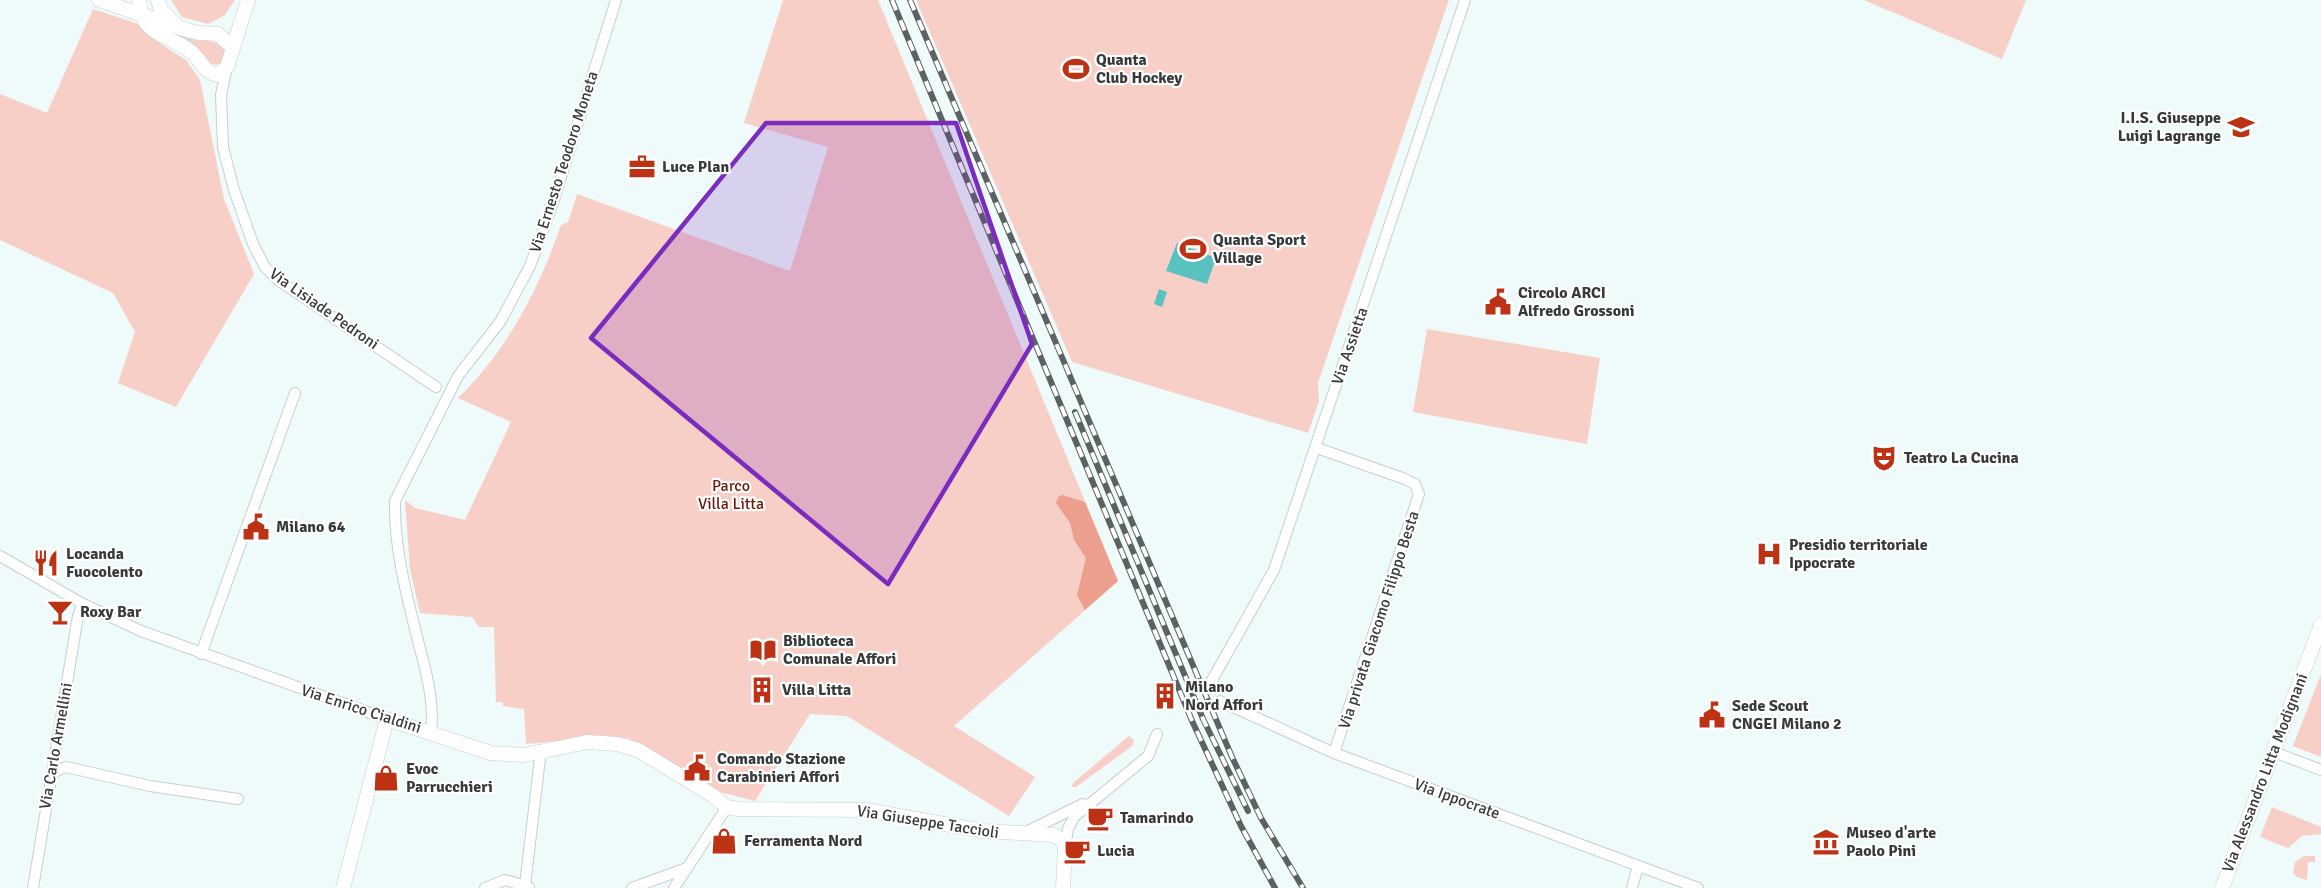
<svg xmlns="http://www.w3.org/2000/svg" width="2321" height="888" viewBox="0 0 2321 888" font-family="Signika,sans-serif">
<rect width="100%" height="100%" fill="#effafa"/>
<g fill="#f8cfc6">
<path d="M171 0H235L225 15 208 24 182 17Z"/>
<path d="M783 0H878L1118 581 954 726 1035 777 1009 816 847 716 810 714 755 801 720 792 630 739 613 736 526 744 524 709 503 706V702H496L494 627H479L472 617 420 613 410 569 405 500 415 508 465 520 511 422 458 398C507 351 539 289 561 225L568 222 577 194 790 271 828 147 744 123Z"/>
<path d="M916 0H1449L1318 383 1319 401 1308 433 1072 362Z"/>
<path d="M1864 0H2026L2002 59Z"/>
<path d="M93 9 138 24 150 37 186 60 200 80 224 199 254 274 176 407 118 383 135 332 113 293 0 240V94L47 113Z"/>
<path d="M168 31C186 38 215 39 226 48L224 62C206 73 182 43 168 31Z"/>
<path d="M1427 329 1600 358 1587 444 1413 412Z"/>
<path d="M2321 674V757L2293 746Z"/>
<path d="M1129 736 1134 740 1132 746 1076 787H1072L1073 783Z"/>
<path d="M2272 807 2321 827V834L2302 836 2288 848 2260 837Z"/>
<path d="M2304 856H2315V862H2308L2307 880 2297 877 2293 873 2295 862Z"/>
</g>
<path fill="#ed9f8e" d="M1062 495 1085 502 1118 581 1085 610 1077 595 1086 558 1074 540 1070 523 1056 503 1058 497Z"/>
<g fill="#59c2c0">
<path d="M1177 243 1216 258 1207 284 1166 271Z"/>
<path d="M1159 289 1167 292 1162 307 1154 304Z"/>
</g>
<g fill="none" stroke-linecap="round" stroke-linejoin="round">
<g stroke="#c5d0d0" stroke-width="12">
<g id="street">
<path d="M227 67 221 95 223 147 234 190 253 244 265 267 278 280 436 387"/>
<path d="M1317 448 1405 479 1415 484 1419 494 1334 753"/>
<path d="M0 556 83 604 141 631 387 719"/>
<path d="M201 654 295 393"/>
<path d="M1211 682 1274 570 1465 0"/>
<path d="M1220 701 1334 753 1698 888"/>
<path d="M431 732C435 699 425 669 417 637 406 593 394 547 395 501L458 376 500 322 530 266 553 203 616 0"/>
<path d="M2274 752 2321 770"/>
<path d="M52 773 66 767 150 786 238 799"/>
<path d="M1024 833 1083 804"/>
<path d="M1065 847 1068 829 1074 817 1148 756 1157 734"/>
<path d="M525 885 541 750"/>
<path d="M33 888 78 616 83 604"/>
<path d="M485 888 505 880 529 887"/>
<path d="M632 888 687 868"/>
<path d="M674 888 727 807"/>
<path d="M1632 888 1638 866"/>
</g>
</g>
<g stroke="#c5d0d0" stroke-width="15">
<g id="secondary">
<path d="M99 0 180 28 198 33 218 34 233 48"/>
<path d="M139 0C140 8 141 16 146 23 157 37 177 40 190 51 201 59 203 73 218 75L227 67 248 0"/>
<path d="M158 0 161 10 176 25"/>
<path d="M343 888 387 719 491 753 524 755 587 742 617 744 638 750 712 795 727 807 738 809 866 810 983 831 1054 835 1063 841 1065 847 1063 888"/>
<path d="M2222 888 2321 625"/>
</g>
</g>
<use href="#street" stroke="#fff" stroke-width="10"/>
<use href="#secondary" stroke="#fff" stroke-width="14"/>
<g stroke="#5c6262" stroke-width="6">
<g id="rail">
<path d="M892 0 1193 723 1241 826 1275 888"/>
<path d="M910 0 1232 757 1261 818 1303 888"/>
<path d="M1075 412 1203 719 1248 811"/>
</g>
</g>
<use href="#rail" stroke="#fff" stroke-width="4" stroke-dasharray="11" stroke-linecap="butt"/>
</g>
<path fill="#7b2cbf" fill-opacity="0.2" stroke="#7b2cbf" stroke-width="4.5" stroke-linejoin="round" d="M766 123H956L1032 344 888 584 591 338Z"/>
<defs>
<g id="stadium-bare" transform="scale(2.07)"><path d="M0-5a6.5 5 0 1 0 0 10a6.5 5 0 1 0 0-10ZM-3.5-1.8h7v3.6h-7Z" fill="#bd3215" stroke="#fff" stroke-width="2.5" paint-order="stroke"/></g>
<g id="school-bare" transform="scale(2.07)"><path d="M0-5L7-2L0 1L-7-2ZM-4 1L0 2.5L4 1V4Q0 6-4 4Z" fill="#bd3215" stroke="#fff" stroke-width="2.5" paint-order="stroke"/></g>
<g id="office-bare" transform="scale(2.07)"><path d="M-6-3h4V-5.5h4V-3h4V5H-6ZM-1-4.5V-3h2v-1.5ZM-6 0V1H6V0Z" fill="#bd3215" stroke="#fff" stroke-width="2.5" paint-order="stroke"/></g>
<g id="civic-bare" transform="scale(2.07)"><path d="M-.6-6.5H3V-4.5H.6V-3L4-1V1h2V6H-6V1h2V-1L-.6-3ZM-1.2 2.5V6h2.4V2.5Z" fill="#bd3215" stroke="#fff" stroke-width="2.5" paint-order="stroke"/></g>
<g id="theatre-bare" transform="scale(2.07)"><path d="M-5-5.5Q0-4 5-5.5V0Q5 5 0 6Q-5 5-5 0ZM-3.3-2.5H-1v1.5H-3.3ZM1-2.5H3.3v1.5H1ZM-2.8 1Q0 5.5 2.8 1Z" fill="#bd3215" stroke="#fff" stroke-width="2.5" paint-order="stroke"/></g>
<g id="hospital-bare" transform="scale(2.07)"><path d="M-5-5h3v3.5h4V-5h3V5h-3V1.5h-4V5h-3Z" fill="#bd3215" stroke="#fff" stroke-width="2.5" paint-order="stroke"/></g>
<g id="restaurant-bare" transform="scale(2.07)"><path d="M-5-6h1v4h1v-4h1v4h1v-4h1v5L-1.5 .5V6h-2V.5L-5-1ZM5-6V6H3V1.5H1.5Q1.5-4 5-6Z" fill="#bd3215" stroke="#fff" stroke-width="2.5" paint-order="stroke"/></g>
<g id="bar-bare" transform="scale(2.07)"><path d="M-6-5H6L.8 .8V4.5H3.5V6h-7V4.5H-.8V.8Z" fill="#bd3215" stroke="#fff" stroke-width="2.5" paint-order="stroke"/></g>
<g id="library-bare" transform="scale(2.07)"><path d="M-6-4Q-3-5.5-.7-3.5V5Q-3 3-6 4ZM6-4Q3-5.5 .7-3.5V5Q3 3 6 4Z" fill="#bd3215" stroke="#fff" stroke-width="2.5" paint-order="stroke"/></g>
<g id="building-bare" transform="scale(2.07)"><path d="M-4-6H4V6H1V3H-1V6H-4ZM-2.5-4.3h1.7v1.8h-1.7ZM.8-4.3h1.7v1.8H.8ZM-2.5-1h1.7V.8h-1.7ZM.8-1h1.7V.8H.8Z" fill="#bd3215" stroke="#fff" stroke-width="2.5" paint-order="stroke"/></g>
<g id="shop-bare" transform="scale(2.07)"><path d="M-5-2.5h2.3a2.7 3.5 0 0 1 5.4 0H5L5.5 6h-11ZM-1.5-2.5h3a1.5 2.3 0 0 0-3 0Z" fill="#bd3215" stroke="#fff" stroke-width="2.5" paint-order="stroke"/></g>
<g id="cafe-bare" transform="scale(2.07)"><path d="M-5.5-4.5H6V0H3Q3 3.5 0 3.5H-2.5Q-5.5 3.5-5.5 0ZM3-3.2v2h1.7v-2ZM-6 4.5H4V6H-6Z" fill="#bd3215" stroke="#fff" stroke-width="2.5" paint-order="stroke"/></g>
<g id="museum-bare" transform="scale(2.07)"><path d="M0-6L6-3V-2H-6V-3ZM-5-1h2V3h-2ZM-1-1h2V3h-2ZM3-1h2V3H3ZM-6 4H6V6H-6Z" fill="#bd3215" stroke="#fff" stroke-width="2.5" paint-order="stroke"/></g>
</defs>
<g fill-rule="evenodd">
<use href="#stadium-bare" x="1076" y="69"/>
<use href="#school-bare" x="2241" y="127"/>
<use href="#office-bare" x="642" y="167"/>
<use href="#stadium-bare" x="1193" y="249"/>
<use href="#civic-bare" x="1498" y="302"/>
<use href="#theatre-bare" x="1884" y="458"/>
<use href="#civic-bare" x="256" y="527"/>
<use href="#hospital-bare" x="1769" y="554"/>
<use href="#restaurant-bare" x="46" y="563"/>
<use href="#bar-bare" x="60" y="612"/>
<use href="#library-bare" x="763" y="650"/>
<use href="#building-bare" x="762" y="690"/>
<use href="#building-bare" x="1165" y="696"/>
<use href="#civic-bare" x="1712" y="715"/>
<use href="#civic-bare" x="697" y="768"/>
<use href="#shop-bare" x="386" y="778"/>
<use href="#cafe-bare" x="1100" y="818"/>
<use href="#shop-bare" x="724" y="841"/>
<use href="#museum-bare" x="1826" y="842"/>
<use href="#cafe-bare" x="1077" y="851"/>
</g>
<g text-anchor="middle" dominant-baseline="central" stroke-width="4.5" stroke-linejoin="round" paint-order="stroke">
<g font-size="16" font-weight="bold" fill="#363a3a" stroke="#fff" text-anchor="start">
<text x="1096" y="60">Quanta<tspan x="1096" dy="18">Club Hockey</tspan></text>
<text x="2221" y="118" text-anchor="end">I.I.S. Giuseppe<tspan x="2221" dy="18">Luigi Lagrange</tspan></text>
<text x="662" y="167">Luce Plan</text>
<text x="1213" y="240">Quanta Sport<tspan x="1213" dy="18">Village</tspan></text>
<text x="1518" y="293">Circolo ARCI<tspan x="1518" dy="18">Alfredo Grossoni</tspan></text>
<text x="1904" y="458">Teatro La Cucina</text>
<text x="276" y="527">Milano 64</text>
<text x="1789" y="545">Presidio territoriale<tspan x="1789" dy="18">Ippocrate</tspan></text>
<text x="66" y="554">Locanda<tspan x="66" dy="18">Fuocolento</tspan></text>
<text x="80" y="612">Roxy Bar</text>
<text x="783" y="641">Biblioteca<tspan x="783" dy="18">Comunale Affori</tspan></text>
<text x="1185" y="687">Milano<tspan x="1185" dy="18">Nord Affori</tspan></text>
<text x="782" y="690">Villa Litta</text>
<text x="1732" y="706">Sede Scout<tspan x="1732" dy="18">CNGEI Milano 2</tspan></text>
<text x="717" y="759">Comando Stazione<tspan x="717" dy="18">Carabinieri Affori</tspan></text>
<text x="406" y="769">Evoc<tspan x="406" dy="18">Parrucchieri</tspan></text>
<text x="1120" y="818">Tamarindo</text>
<text x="1846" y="833">Museo d'arte<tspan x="1846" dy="18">Paolo Pini</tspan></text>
<text x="744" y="841">Ferramenta Nord</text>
<text x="1097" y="851">Lucia</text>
</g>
<g font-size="16" fill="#363a3a" stroke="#fff">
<text transform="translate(564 162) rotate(-72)">Via Ernesto Teodoro Moneta</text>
<text transform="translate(324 309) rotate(35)">Via Lisiade Pedroni</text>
<text transform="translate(1350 346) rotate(-71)">Via Assietta</text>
<text transform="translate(1379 620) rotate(-72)">Via privata Giacomo Filippo Besta</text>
<text transform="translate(361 709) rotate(18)">Via Enrico Cialdini</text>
<text transform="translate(56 746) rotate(-80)">Via Carlo Armellini</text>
<text transform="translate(2265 773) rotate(-69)">Via Alessandro Litta Modignani</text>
<text transform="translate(1457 799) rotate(20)">Via Ippocrate</text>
<text transform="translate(928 822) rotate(9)">Via Giuseppe Taccioli</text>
</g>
<g font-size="16" fill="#711704" stroke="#fff">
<text x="731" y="486">Parco<tspan x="731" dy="18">Villa Litta</tspan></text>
</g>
</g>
</svg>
